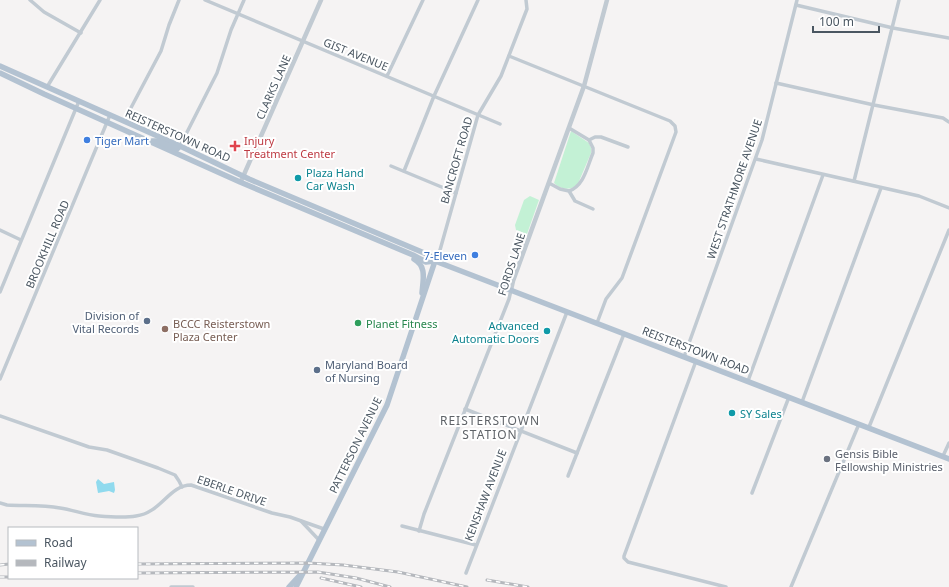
<svg xmlns="http://www.w3.org/2000/svg" width="949" height="587" viewBox="0 0 949 587" font-family="'Noto Sans',sans-serif">
<rect width="100%" height="100%" fill="#f5f3f3"/>
<g fill="#c3f1d5">
<path d="M571 131 589 143 591 148V153L577 186C568 190 561 190 554 183Z"/>
<path d="M530 196 539 200 527 234 516 230 515 225 524 200Z"/>
</g>
<path fill="#90daee" d="M98 479 104 484 114 482 115 490 114 493 109 491 98 493 96 482Z"/>
<g fill="none" stroke-linecap="round" stroke-linejoin="round">
<g stroke="#c1cad2" stroke-width="3.5">
<path d="M30 0 44 12 81 33"/>
<path d="M205 0 500 124"/>
<path d="M796 5 893 28 949 38"/>
<path d="M509 56 670 121 675 126 676 132 622 278 606 299 597 323"/>
<path d="M387 76 423 0"/>
<path d="M776 83 874 105 943 118 949 122"/>
<path d="M47 87 100 0"/>
<path d="M124 121 161 51 169 25 179 0"/>
<path d="M569 128 589 140 595 137H601L628 147"/>
<path d="M180 146 217 73 231 30 244 0"/>
<path d="M756 159 919 196 949 208"/>
<path d="M391 166 456 193"/>
<path d="M404 171 434 96 478 0"/>
<path d="M854 181 899 0"/>
<path d="M549 183 560 189 569 191 575 201 593 209"/>
<path d="M569 191C584 186 587 167 593 153V148L589 140"/>
<path d="M0 230 21 240"/>
<path d="M435 261 440 250 478 115 501 76 527 9 526 0"/>
<path d="M0 292 79 101"/>
<path d="M684 357 762 140 797 0"/>
<path d="M696 361 624 556V558L628 562 726 587"/>
<path d="M0 379 110 115"/>
<path d="M748 381 823 175"/>
<path d="M802 402 881 188"/>
<path d="M465 409 577 453"/>
<path d="M0 416 89 447 107 450 158 468 175 475 179 481 182 487"/>
<path d="M869 427 949 230"/>
<path d="M943 456 949 443"/>
<path d="M568 476 624 334"/>
<path d="M752 493 789 397"/>
<path d="M0 503 7 505C25 506 43 505 60 508 73 510 86 515 99 516 111 517 125 518 136 516 161 513 169 485 191 485L272 513 290 517 324 529"/>
<path d="M301 521 319 540"/>
<path d="M402 526 476 545"/>
<path d="M419 531 424 514 509 299 511 290"/>
<path d="M466 573 567 312"/>
<path d="M171 587H193"/>
<path d="M791 587 859 424"/>
</g>
<g stroke="#c1cad2" stroke-width="4.5">
<path d="M242 179 321 0"/>
<path d="M511 290 513 281 584 86 607 0"/>
</g>
<g stroke="#b3c2d1" stroke-width="5.5">
<path d="M0 66 180 146 249 179 429 255 435 261 949 459"/>
<path d="M0 73 44 94 240 182 413 255 426 262 435 261"/>
<path d="M152 141H158L177 149 180 146"/>
<path d="M414 259C427 266 423 280 422 293"/>
<path d="M289 587 300 575"/>
<path d="M296 587 387 405 435 261"/>
</g>
<g stroke="#b5b8bd" stroke-width="3">
<g id="rail">
<path d="M137 564 308 563 343 565 398 572 467 587"/>
<path d="M0 565 9 564"/>
<path d="M137 573 318 572 356 578 390 587"/>
<path d="M0 577H9"/>
<path d="M321 578 361 587"/>
<path d="M487 580 528 587"/>
</g>
</g>
<use href="#rail" stroke="#fff" stroke-width="1.5" stroke-dasharray="4.5" stroke-linecap="butt"/>
</g>
<g fill="#3f7fe0" stroke="#fff" stroke-width="1.5">
<circle cx="87" cy="140" r="4"/>
<circle cx="475" cy="255" r="4"/>
</g>
<path fill="#e0444e" stroke="#fff" stroke-width="1.5" d="M233 140h4v4h4v4h-4v4h-4v-4h-4v-4h4z"/>
<g fill="#0f9aa8" stroke="#fff" stroke-width="1.5">
<circle cx="298" cy="178" r="4"/>
<circle cx="547" cy="331" r="4"/>
<circle cx="732" cy="413" r="4"/>
</g>
<g fill="#5c6f8a" stroke="#fff" stroke-width="1.5">
<circle cx="147" cy="321" r="4"/>
<circle cx="317" cy="370" r="4"/>
</g>
<circle fill="#2e9e5b" stroke="#fff" stroke-width="1.5" cx="358" cy="323" r="4"/>
<circle fill="#8d6e63" stroke="#fff" stroke-width="1.5" cx="165" cy="329" r="4"/>
<circle fill="#6b7280" stroke="#fff" stroke-width="1.5" cx="827" cy="459" r="4"/>
<g text-anchor="middle" dominant-baseline="central" stroke-width="4" stroke-linejoin="round" paint-order="stroke">
<g font-size="11" fill="#4a5661" stroke="#fff">
<text transform="translate(356 54) rotate(22)">GIST AVENUE</text>
<text transform="translate(273 87) rotate(-66)">CLARKS LANE</text>
<text transform="translate(178 135) rotate(24)">REISTERSTOWN ROAD</text>
<text transform="translate(456 160) rotate(-74)">BANCROFT ROAD</text>
<text transform="translate(734 189) rotate(-71)">WEST STRATHMORE AVENUE</text>
<text transform="translate(47 244) rotate(-67)">BROOKHILL ROAD</text>
<text transform="translate(511 264) rotate(-72)">FORDS LANE</text>
<text transform="translate(696 350) rotate(21)">REISTERSTOWN ROAD</text>
<text transform="translate(355 445) rotate(-64)">PATTERSON AVENUE</text>
<text transform="translate(232 490) rotate(19)">EBERLE DRIVE</text>
<text transform="translate(485 495) rotate(-69)">KENSHAW AVENUE</text>
</g>
<g font-size="11" fill="#366cbe" stroke="#fff" text-anchor="start">
<text x="95" y="140">Tiger Mart</text>
<text x="467" y="255" text-anchor="end">7-Eleven</text>
</g>
<g font-size="11" fill="#be3a42" stroke="#fff" text-anchor="start">
<text x="244" y="140">Injury<tspan x="244" dy="13">Treatment Center</tspan></text>
</g>
<g font-size="11" fill="#0d838f" stroke="#fff" text-anchor="start">
<text x="306" y="172">Plaza Hand<tspan x="306" dy="13">Car Wash</tspan></text>
<text x="539" y="325" text-anchor="end">Advanced<tspan x="539" dy="13">Automatic Doors</tspan></text>
<text x="740" y="413">SY Sales</text>
</g>
<g font-size="11" fill="#4e5e75" stroke="#fff" text-anchor="end">
<text x="139" y="315">Division of<tspan x="139" dy="13">Vital Records</tspan></text>
<text x="325" y="364" text-anchor="start">Maryland Board<tspan x="325" dy="13">of Nursing</tspan></text>
</g>
<g font-size="11" fill="#785e54" stroke="#fff" text-anchor="start">
<text x="173" y="323">BCCC Reisterstown<tspan x="173" dy="13">Plaza Center</tspan></text>
</g>
<g font-size="11" fill="#27864d" stroke="#fff" text-anchor="start">
<text x="366" y="323">Planet Fitness</text>
</g>
<g font-size="11" fill="#5b616d" stroke="#fff" text-anchor="start">
<text x="835" y="453">Gensis Bible<tspan x="835" dy="13">Fellowship Ministries</tspan></text>
</g>
<g font-size="12" letter-spacing="1" fill="#5f6368" stroke="#fff">
<text x="490" y="420">REISTERSTOWN<tspan x="490" dy="14">STATION</tspan></text>
</g>
</g>
<rect x="8" y="527" width="130" height="52" fill="#ffffff" stroke="#b7bbc0"/>
<rect x="16" y="540" width="20" height="6" fill="#b3c2d1" stroke="#b7bbc0"/>
<text x="44" y="547" font-size="12" fill="#4a5661">Road</text>
<rect x="16" y="560" width="20" height="6" fill="#b5b8bd" stroke="#b7bbc0"/>
<text x="44" y="567" font-size="12" fill="#4a5661">Railway</text>
<path d="M813 26v6h66v-6" fill="none" stroke="#4a5661" stroke-width="2"/>
<text x="819" y="26" font-size="12" fill="#4a5661" stroke="#ffffff" stroke-width="3" paint-order="stroke">100 m</text>
</svg>
